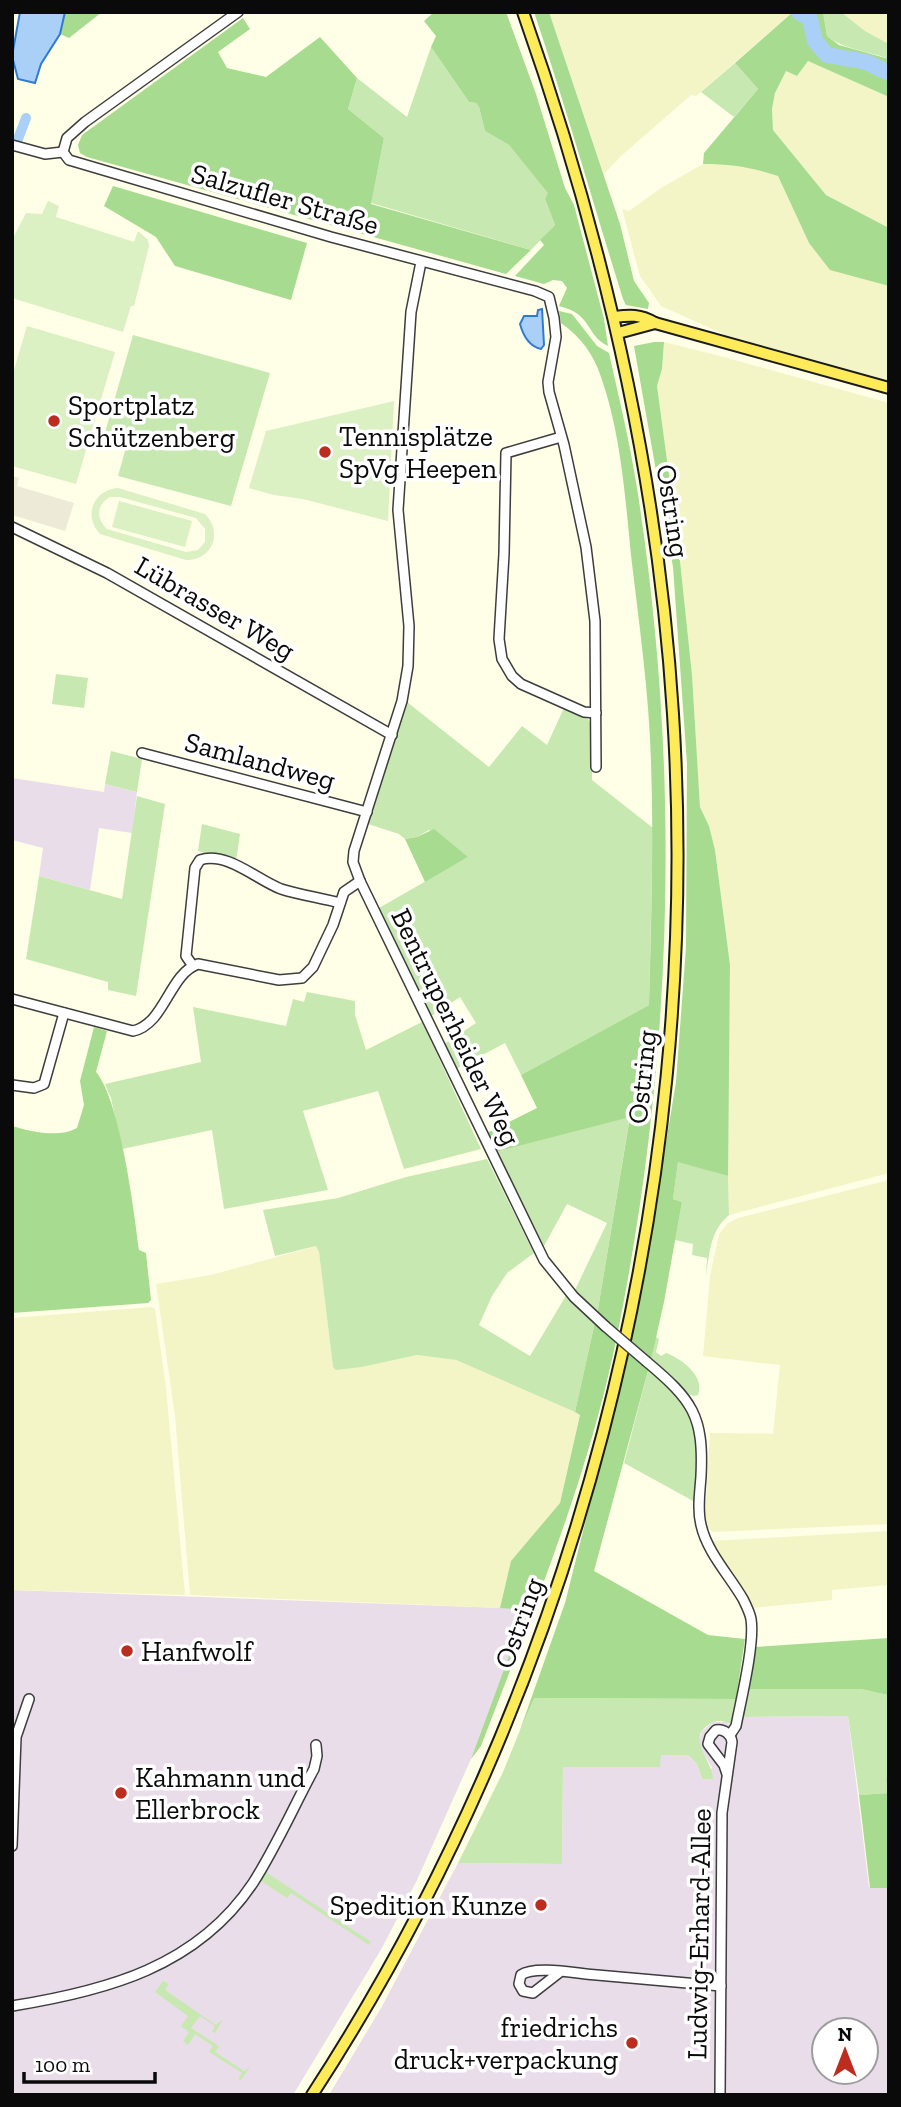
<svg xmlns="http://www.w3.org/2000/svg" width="901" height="2107" viewBox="0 0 901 2107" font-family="'Zilla Slab',serif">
<rect width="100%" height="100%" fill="#fffee7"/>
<g fill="#eaddea" fill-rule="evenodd">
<path d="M12 778 104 792 105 784 137 792 132 833 99 828 90 890 39 876 43 848 12 840Z"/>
<path d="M12 1590 527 1609 471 1759 417 1880 382 1948 293 2095H12Z"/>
<path d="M848 1716 869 1887 889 1888V2095H329L381 2008 458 1863 562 1864 563 1767H660V1755H688L697 1764 702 1779 712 1768 701 1749 699 1740 702 1731 713 1722H727L739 1734 743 1717ZM824 2030H866V2072H824Z"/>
</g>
<g fill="#f3f5c7">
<path d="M549 12H793L696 96 691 95 621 156 603 175Z"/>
<path d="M841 12H889V44L865 31Z"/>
<path d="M808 61 889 97V228L826 195 773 130 772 110 775 93 786 70 797 76Z"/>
<path d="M703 164H732L751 167 778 176 809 243 830 269 889 286 887 380 728 336 661 306 640 276 622 209 629 211 661 188Z"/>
<path d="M664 342 724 357 889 403V1173L729 1215 727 1134 730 965 715 850 709 826 700 807 692 675 678 542 657 386 662 369Z"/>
<path d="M889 1180V1524L713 1532 706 1527 705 1518 710 1433 773 1434 780 1365 703 1356 710 1276 719 1234 728 1223 738 1218Z"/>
<path d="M317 1246 319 1252 333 1367 336 1369 362 1367 417 1355 456 1360 580 1414 560 1503 511 1561 500 1608 190 1595 175 1416 156 1284 211 1275Z"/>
<path d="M151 1307 155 1309 166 1388 185 1595 12 1590V1318Z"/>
<path d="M889 1531V1585L832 1590V1600L752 1608 749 1599 711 1541Z"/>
</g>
<g fill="#c7e9b1">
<path d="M823 12H841L865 31 889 44V59C868 51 845 50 827 36Z"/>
<path d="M431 47 469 102 476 103 479 107 485 131 509 145 549 193 545 199 555 225 531 250 371 203 384 138 348 109 357 78 407 117Z"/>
<path d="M735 63 758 89 734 117 701 92Z"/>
<path d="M133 335 270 373 231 506 118 476 127 444 104 436Z"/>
<path d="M56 674 88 678 84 708 52 704Z"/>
<path d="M407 702 489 767 522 726 547 745 564 708 588 719 592 726V780L653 828 649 1005 521 1075 505 1043 456 1069 444 1044 476 1023 460 997 430 1017 379 908 468 857 429 830 417 837 405 839 399 834 368 824Z"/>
<path d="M111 751 142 759 137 792 105 784Z"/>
<path d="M137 796 165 804 136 996 108 990V982L26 959 39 876 122 899Z"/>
<path d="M202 824 240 834 236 861 198 851Z"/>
<path d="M307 992 355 1001V1015L366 1050 422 1022 481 1149 404 1169 378 1091 303 1111 328 1190 224 1209 212 1130 122 1149 111 1098 105 1084 201 1062 193 1007 286 1026 293 999 304 1002Z"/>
<path d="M630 1116 597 1315 574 1292 607 1223 567 1204 543 1248 496 1152Z"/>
<path d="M487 1159 534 1253 507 1273 492 1296 479 1325 530 1356 567 1294 595 1322 575 1412 456 1360 417 1355 362 1367 336 1370 333 1367 319 1252 316 1246 275 1256 263 1210 338 1198 406 1177Z"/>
<path d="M678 1161 728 1176 729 1215C710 1231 710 1252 706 1275L707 1258 692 1255 693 1244 675 1240 682 1202 673 1199Z"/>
<path d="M655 1336 659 1339 656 1352 661 1356 666 1353C681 1358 706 1377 698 1395L694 1396C683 1394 662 1369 651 1360Z"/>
<path d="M649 1367C702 1417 699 1432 695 1502L624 1463Z"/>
<path d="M748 1689H857C868 1689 879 1695 889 1694V1793L859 1795 848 1716 743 1717Z"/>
<path d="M533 1698 736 1699 731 1724C724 1721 717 1719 710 1724 685 1738 713 1760 713 1779H702L697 1764 688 1755H661L660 1767H563L562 1864 458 1863 503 1772Z"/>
<path d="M266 1872 371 1942 369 1945 291 1893 287 1898 261 1881Z"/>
<path d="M163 1981 169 1984 165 1990 216 2025 221 2020 222 2021 215 2033 212 2032 215 2026 200 2016 191 2028 219 2046 215 2052 244 2071 250 2067 241 2080 238 2079 242 2073 209 2052 213 2046 195 2034 188 2045 183 2041 189 2032 181 2026 188 2016 155 1992Z"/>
</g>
<g fill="#a7db90">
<path d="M65 12H102L69 38 60 34Z"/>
<path d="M434 12H506L536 94 565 188 574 205 604 319 608 346C585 335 593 314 559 306L567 288 562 281 553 280 544 284 515 276 544 245 540 240 555 225 545 199 548 193 509 145 485 131 479 107 476 103 469 102 431 47 436 36 424 21Z"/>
<path d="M534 12H549L620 224 634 281 649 303 648 309 626 305 623 299C593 203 566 107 534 12Z"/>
<path d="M793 12H797V17L802 12H823L827 36 839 45 889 59V97L808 61 797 76 786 71 775 93 772 109 773 130 826 195 889 228V286L830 270 809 243 778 176C750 167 732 164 703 164L704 153 758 89 735 63Z"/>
<path d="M243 18 250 29 218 52 227 68 266 77 320 37 357 78 348 109 384 138 371 204 531 250 506 274 87 157 80 153 78 145 82 135Z"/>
<path d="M113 186 307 243 291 300 175 266 156 237 104 206Z"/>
<path d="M559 311 572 314 597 346 609 353C619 398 630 443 637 488 681 769 674 1052 618 1331L597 1315 630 1117 496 1152 487 1133 537 1108 521 1075 649 1005C651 924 654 842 651 761 649 692 639 624 631 555 625 496 621 434 601 377 594 355 581 337 561 323Z"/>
<path d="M654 342H664L662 369 657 386 678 542 692 675 700 807 709 826 715 850 730 965 728 1176 678 1162 673 1199 682 1202 664 1302 651 1360 631 1341 649 1246 676 1082 686 947 687 764 673 567 634 346Z"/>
<path d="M434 829 468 857 425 882 405 839 417 837Z"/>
<path d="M94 1027 107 1031 96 1072C120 1100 134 1210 139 1250L146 1253 151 1300 148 1303 12 1313V1126C32 1132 59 1138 77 1128L84 1105 80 1081Z"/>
<path d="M595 1322 616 1341C587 1481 532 1613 481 1746L471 1759 526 1610 500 1608 511 1561 560 1503 580 1415 575 1412Z"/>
<path d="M628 1352 649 1367 594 1571 708 1635 745 1639 736 1699 534 1698 520 1730 565 1603Z"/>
<path d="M889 1638V1694C879 1695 868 1689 857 1689H748L755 1647Z"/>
<path d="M889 1793V1888H870L859 1795Z"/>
</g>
<g fill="#dbf0c3" fill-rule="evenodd">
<path d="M48 201 59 206 56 217 134 242 138 231 148 240 149 246 134 306H131L123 332 12 298V240L26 213 42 214Z"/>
<path d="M27 326 115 352 76 484 12 466V377Z"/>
<path d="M394 401 388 521 303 499 274 495 249 488 266 431Z"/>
<path d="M118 488 205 514C223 532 213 560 186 560L100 534C83 516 93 490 118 488ZM110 497H120L196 518 205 529V542L198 550 186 552 107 529C96 519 96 505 110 497Z"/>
<path d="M119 501 192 521 185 547 112 527Z"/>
</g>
<path fill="#edead8" d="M12 476 19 478 17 486 74 503 65 531 12 515Z"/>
<g fill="#aad0f8" stroke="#2f7bd1" stroke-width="2">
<path d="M20 12H65L60 34 41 64 35 83 18 79 12 56Z"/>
<path d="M542 309 544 345 541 349C528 346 523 335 520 324L524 316H537L538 310Z"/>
</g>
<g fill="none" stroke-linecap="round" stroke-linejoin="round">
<path stroke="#2f7bd1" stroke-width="2.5" d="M888 1780H889"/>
<path stroke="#aad0f8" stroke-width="10" d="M18 139 26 118"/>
<path stroke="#aad0f8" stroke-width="16" d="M799 12 810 19 815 41 827 55 866 62 889 73"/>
<g stroke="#3d3d3d" stroke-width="12">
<g id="minor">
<path d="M12 145 45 154 63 152"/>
<path d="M63 152 69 160 331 237 535 291 549 297 554 318 556 337 548 382 549 392 564 445 586 547 595 621 596 767"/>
<path d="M63 152 67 138 85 122 238 12"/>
<path d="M421 262 411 312 398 510 409 626 408 666 402 701 354 851 353 862 360 881 544 1260 574 1297 605 1326"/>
<path d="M561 437 506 453 504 554 499 639 502 659 512 676 521 684 584 712 596 713"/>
<path d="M12 527 107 573 392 735"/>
<path d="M142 753 367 812"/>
<path d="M193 966 186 956 195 868 200 860C227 851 257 880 281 889 300 895 321 898 340 903"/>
<path d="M12 999 133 1031C165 1024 169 974 198 964L279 980 302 978 313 967 333 925 344 892 360 881"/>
<path d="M12 1085 34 1088 44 1084 64 1013"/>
<path d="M647 1362C692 1400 704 1415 701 1476 700 1492 697 1509 701 1525 707 1552 729 1575 743 1599 746 1605 750 1613 751 1619 755 1643 741 1700 736 1726L730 1735"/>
<path d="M12 1846 16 1737 29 1699"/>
<path d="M560 1972 533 1993 523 1991 519 1984 521 1975C535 1965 579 1974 597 1975L721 1986"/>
<path d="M12 2006C106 1991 197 1967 253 1883 276 1847 294 1806 314 1769L317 1756 316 1745"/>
<path d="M720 2095 722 1813 732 1742C731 1734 724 1729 716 1730L710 1737 708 1744 724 1765 727 1774"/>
</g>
</g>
<g stroke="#1b1b1b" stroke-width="14">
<g id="major">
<path d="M614 317C630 315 640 314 655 323L889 388"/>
<path d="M618 333 655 323"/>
<path d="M312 2095C575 1691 704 1195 673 714 658 474 603 239 523 12"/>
</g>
</g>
<use href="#minor" stroke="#fff" stroke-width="9"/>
<use href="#major" stroke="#fdeb59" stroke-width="10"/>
<g stroke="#3d3d3d" stroke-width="12" stroke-linecap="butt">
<path id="minor-bridge" d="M605 1326 647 1362"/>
</g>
<use href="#minor-bridge" stroke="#fff" stroke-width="9"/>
</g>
<g fill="#bd2d1f" stroke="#fff" stroke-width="2.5">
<circle cx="54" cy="421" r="7"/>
<circle cx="325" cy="452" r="7"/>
<circle cx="127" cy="1651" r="7"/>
<circle cx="121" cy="1793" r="7"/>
<circle cx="541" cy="1905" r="7"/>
<circle cx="632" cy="2043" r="7"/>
</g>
<g text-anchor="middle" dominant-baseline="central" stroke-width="7" stroke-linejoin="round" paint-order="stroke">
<g font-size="28" fill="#0a0a0a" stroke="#fff">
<text transform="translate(285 199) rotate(16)">Salzufler Straße</text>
<text transform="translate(673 511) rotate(81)">Ostring</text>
<text transform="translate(215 608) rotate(30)">Lübrasser Weg</text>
<text transform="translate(260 761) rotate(15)">Samlandweg</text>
<text transform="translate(456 1027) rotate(64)">Bentruperheider Weg</text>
<text transform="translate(642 1077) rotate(-84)">Ostring</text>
<text transform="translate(519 1623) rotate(-70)">Ostring</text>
<text transform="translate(699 1934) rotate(-89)">Ludwig-Erhard-Allee</text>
</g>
<g font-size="28" fill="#0a0a0a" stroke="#fff" text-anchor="start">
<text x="68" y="405">Sportplatz<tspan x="68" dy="32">Schützenberg</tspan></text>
<text x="339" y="436">Tennisplätze<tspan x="339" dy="32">SpVg Heepen</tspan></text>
<text x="141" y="1651">Hanfwolf</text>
<text x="135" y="1777">Kahmann und<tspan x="135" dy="32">Ellerbrock</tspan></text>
<text x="527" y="1905" text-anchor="end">Spedition Kunze</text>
<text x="618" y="2027" text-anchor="end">friedrichs<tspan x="618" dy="32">druck+verpackung</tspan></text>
</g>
</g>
<rect width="901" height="2107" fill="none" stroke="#0a0a0a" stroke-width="28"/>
<g transform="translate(845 2051)"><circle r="33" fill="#ffffff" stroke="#9d9d9d" stroke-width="2"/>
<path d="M0-5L12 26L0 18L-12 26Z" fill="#bd2d1f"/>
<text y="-10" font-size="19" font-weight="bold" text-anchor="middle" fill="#0a0a0a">N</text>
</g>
<path d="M24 2072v10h131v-10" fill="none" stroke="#0a0a0a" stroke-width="3.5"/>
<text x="35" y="2072" font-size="21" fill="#0a0a0a" stroke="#ffffff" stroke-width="5" paint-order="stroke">100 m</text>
</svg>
